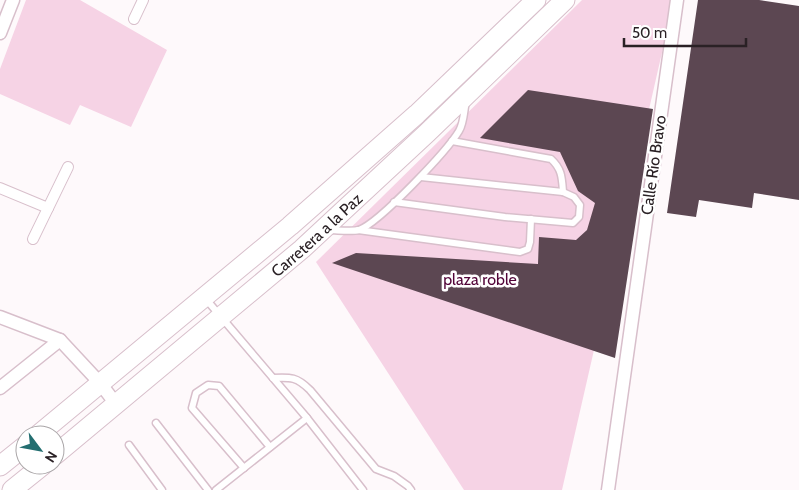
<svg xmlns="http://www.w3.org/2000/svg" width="799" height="490" viewBox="0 0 799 490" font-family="Cabin,sans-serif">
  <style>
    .green { fill: #f6d3e5 }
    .building { fill: #5c4752 }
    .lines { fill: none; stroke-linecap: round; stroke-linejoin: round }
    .service-casing { stroke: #d8bfcb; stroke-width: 9 }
    .pedestrian-casing { stroke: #d8bfcb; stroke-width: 12 }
    .minor-casing { stroke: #d8bfcb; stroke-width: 15 }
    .secondary-casing { stroke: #d8bfcb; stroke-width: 21 }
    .service { stroke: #fff; stroke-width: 6 }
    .pedestrian { stroke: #fff; stroke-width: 10 }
    .minor { stroke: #fff; stroke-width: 12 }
    .secondary { stroke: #fff; stroke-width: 19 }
    .labels { text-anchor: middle; stroke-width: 5; stroke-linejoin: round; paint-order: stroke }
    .street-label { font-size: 16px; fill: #2a2125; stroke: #fff }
    .park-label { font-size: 16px; fill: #520438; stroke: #fff }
  </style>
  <rect width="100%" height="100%" fill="#fef9fb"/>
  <!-- green -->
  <g class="green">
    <path d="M26,0h54l87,50 -36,77 -51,-22 -10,20 -70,-31v-25z"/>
    <path d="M582,0h92l-112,490h-98l-148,-228z"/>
  </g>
  <!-- building -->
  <g class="building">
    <path d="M698,0h61l40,6v194l-45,-7 -2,15 -53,-8 -3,17 -29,-4z"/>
    <path d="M528,90l125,19 -38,249 -283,-95 24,-10 182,11 1,-27 37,3 11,-10 8,-27 -17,-12 -18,-39 -80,-14z"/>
  </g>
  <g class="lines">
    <!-- service casing -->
    <g class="service-casing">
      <g id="service">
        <path d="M452,141l99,18c11,10 11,19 12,33"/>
        <path d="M394,202l111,15 68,6 6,-6 1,-12 -6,-8 -11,-5 -142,-15"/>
        <path d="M329,230c8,0 22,2 30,0 21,-8 88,-79 100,-99 5,-8 5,-21 7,-30"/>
        <path d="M358,230l162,22 8,-3 2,-7 1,-23"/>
        <path d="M205,298l102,120 56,72"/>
        <path d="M273,378c18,-1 24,-1 37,12l66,79 18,7 14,10 3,4"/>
        <path d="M156,423l52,67"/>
        <path d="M129,445l33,45"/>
        <path d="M244,468l-52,-60 4,-15 12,-8 11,1 51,61"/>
        <path d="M216,490l91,-72"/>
      </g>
    </g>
    <!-- pedestrian casing -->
    <g class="pedestrian-casing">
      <g id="pedestrian">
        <path d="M134,19l9,-19"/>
        <path d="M0,188l48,20"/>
        <path d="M33,239l35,-72"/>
      </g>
    </g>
    <!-- minor casing -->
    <g class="minor-casing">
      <g id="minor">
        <path d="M0,33l13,-33"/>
        <path d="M0,317l60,23 40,43 16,21"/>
        <path d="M0,388l60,-48"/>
        <path d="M608,490l69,-490"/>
      </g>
    </g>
    <!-- secondary casing -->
    <g class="secondary-casing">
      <g id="secondary">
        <path d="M38,435l252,-209 127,-112 119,-114"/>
        <path id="s1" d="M55,455l247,-206 125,-116 138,-133"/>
        <path d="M0,466l25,-20"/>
        <path d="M12,490l31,-25"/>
      </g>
    </g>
    <!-- service -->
    <use href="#service" class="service"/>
    <!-- pedestrian -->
    <use href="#pedestrian" class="pedestrian"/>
    <!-- minor -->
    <use href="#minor" class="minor"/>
    <!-- secondary -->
    <use href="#secondary" class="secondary"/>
  </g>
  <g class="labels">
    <!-- street labels -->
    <g class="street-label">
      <text transform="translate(653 165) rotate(-82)" y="6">Calle Río Bravo</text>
      <text dy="6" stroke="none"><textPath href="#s1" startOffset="342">Carretera a la Paz</textPath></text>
    </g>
    <!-- park labels -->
    <g class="park-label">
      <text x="480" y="285">plaza roble</text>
    </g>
  </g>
  <!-- north arrow -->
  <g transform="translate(40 450) rotate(122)"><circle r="24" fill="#ffffff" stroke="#aaa6a8"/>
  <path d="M0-4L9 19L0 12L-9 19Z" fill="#236e70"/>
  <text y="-8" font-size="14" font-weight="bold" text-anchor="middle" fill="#2a2125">N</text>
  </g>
  <!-- scale -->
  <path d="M624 38v8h122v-8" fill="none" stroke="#2a2125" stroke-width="2.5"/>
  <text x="632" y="38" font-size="15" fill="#2a2125" stroke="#ffffff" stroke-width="4" paint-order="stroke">50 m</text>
</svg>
